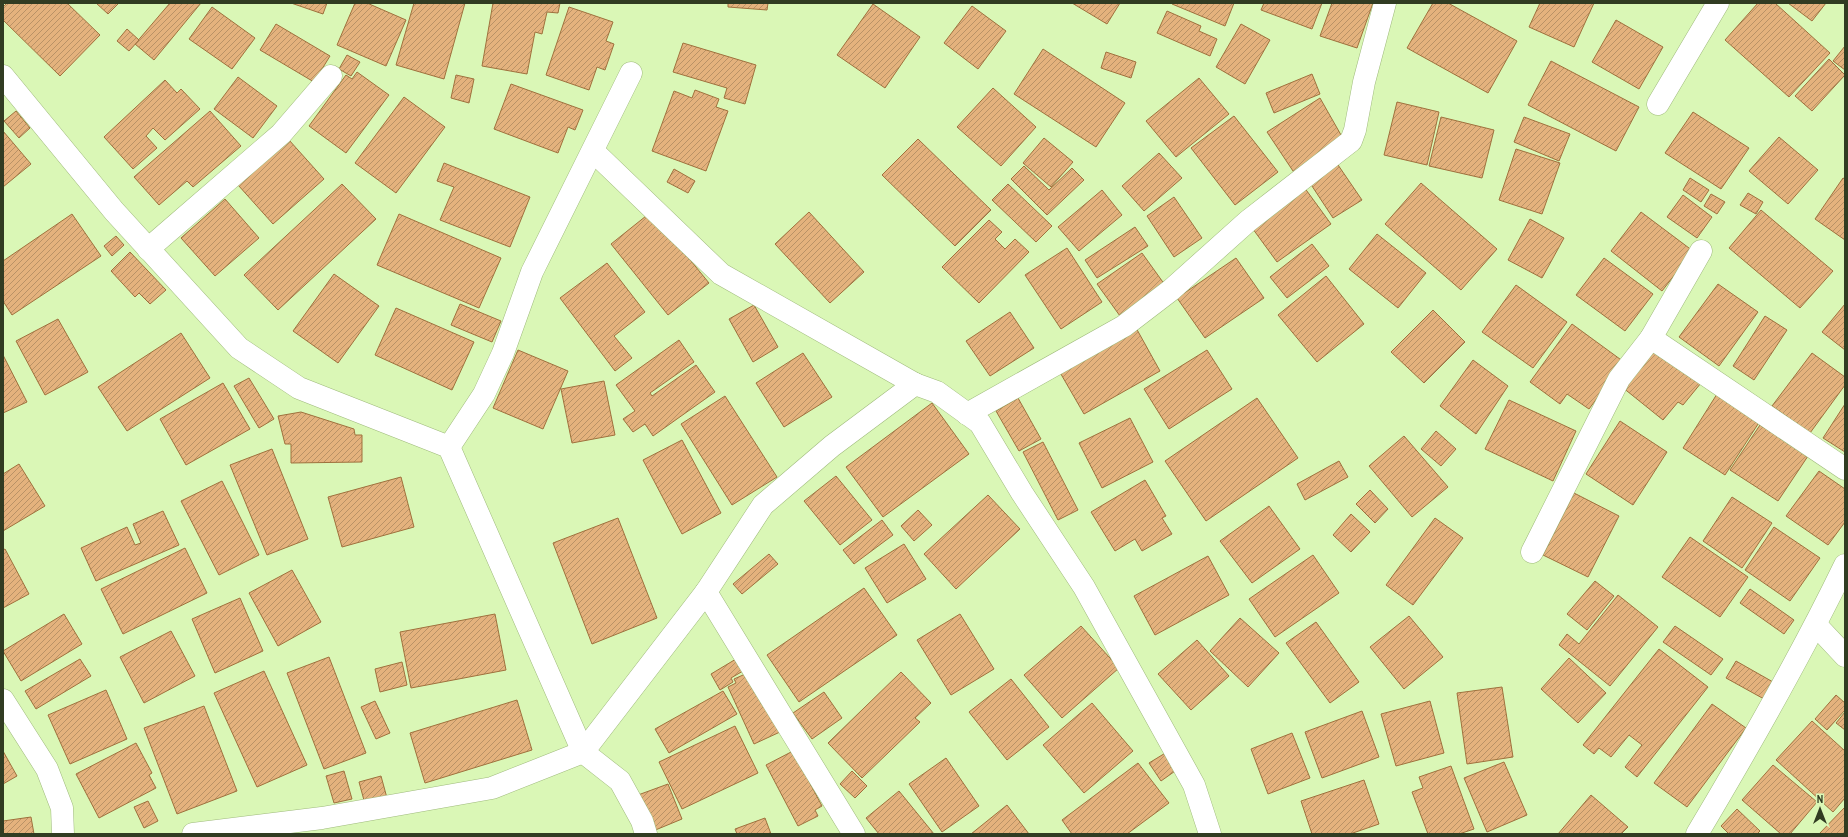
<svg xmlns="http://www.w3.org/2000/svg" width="1848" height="837" viewBox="0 0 1848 837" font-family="'Archivo Narrow',sans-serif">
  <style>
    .building { fill: url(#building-hatch); stroke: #9f713d }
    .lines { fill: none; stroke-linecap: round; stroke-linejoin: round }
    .minor-casing { stroke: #9fba7c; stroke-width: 23 }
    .minor { stroke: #fff; stroke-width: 22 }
  </style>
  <defs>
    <pattern id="building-hatch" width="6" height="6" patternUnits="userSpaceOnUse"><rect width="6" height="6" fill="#e4b27d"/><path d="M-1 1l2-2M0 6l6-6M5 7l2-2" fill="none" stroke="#b99266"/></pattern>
  </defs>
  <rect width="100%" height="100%" fill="#daf7b6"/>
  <!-- building -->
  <g class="building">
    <path d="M7,3h60l33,32 -40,41 -57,-56v-13z"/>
    <path d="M96,3h23l-11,11z"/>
    <path d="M170,3h31l-47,57 -19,-16z"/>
    <path d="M291,3h36l-4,11z"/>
    <path d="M355,3h12l39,17 -20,46 -49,-21z"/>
    <path d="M414,3h51l-21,76 -48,-14z"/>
    <path d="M493,3h67l-2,10 -11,-1 -5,22 -7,-2 -8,42 -45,-8z"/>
    <path d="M728,3h40l-1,7 -39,-3z"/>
    <path d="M1072,3h48l-13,21z"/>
    <path d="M1172,3h62l-9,23 -53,-22z"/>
    <path d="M1264,3h58l-10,26 -51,-19z"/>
    <path d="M1332,3h41l-16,45 -37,-12z"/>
    <path d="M1433,3h15l69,38 -29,52 -81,-45z"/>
    <path d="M1540,3h54l-20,44 -45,-20z"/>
    <path d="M1758,3h17l55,50 -41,44 -64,-57z"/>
    <path d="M1788,3h38l-14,18z"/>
    <path d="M873,4l47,33 -35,51 -48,-33z"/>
    <path d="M972,6l34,25 -28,38 -34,-26z"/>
    <path d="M212,7l43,31 -23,31 -43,-30z"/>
    <path d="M569,7l44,15 -7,19 8,3 -9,26 -8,-3 -8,23 -43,-15z"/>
    <path d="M1167,11l34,15 -2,5 18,8 -7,17 -53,-23z"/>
    <path d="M1616,20l47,27 -24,42 -47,-27z"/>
    <path d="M276,24l54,32 -16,26 -54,-32z"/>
    <path d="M1241,24l29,16 -25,44 -29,-17z"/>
    <path d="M127,29l12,11 -10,11 -12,-10z"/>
    <path d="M683,43l73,22 -11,39 -21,-6 3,-10 -54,-16z"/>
    <path d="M1845,46v24l-12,-9z"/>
    <path d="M1043,49l82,54 -29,44 -82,-53z"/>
    <path d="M1106,52l30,10 -5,16 -30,-10z"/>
    <path d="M347,55l13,7 -9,14 -12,-7z"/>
    <path d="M1829,59l16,16 -33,36 -17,-15z"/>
    <path d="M1551,61l88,46 -23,44 -88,-46z"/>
    <path d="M357,72l32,23 -43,58 -37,-27 37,-51 6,4z"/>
    <path d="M1312,74l8,20 -46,19 -8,-20z"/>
    <path d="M456,75l18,4 -5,24 -18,-5z"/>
    <path d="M238,77l39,29 -24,32 -39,-29z"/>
    <path d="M1199,78l30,36 -53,43 -30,-36z"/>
    <path d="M165,80l12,13 4,-4 19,20 -35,31 -12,-12 -7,8 11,12 -24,21 -29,-32z"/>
    <path d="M511,84l72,26 -8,20 -7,-3 -10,26 -64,-24z"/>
    <path d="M993,88l43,39 -35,39 -44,-39z"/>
    <path d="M695,90l24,9 -3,8 12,4 -22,60 -54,-20 22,-60 18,7z"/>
    <path d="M404,97l41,30 -49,66 -41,-30z"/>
    <path d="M1320,98l25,44 -50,32 -28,-42z"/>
    <path d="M1397,102l42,10 -12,53 -43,-10z"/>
    <path d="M16,111l14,17 -11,10 -15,-17z"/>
    <path d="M210,111l31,35 -48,41 -6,-6 -28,24 -25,-28z"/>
    <path d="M1693,112l56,36 -28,41 -56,-36z"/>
    <path d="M1234,116l44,56 -43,33 -44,-57z"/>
    <path d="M1441,117l53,13 -12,48 -53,-12z"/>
    <path d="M1524,117l46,17 -11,27 -45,-19z"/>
    <path d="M3,131l28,33 -28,23z"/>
    <path d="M1779,137l39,33 -30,34 -39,-33z"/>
    <path d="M1044,138l29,24 -22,25 -28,-24z"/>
    <path d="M918,139l73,71 -36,36 -73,-71z"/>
    <path d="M289,140l35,39 -51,45 -35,-39z"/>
    <path d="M1516,149l44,14 -18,51 -43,-14z"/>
    <path d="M1159,153l23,25 -38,33 -22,-25z"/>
    <path d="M1336,162l26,38 -29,18 -25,-38z"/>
    <path d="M444,163l86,34 -20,50 -70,-27 14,-33 -17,-6z"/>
    <path d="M1024,166l25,24 23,-22 12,12 -37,35 -36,-36z"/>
    <path d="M674,169l21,12 -7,12 -21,-11z"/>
    <path d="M1690,178l19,12 -8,12 -18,-12z"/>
    <path d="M1843,178l2,1v61l-30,-21z"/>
    <path d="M1421,183l76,66 -36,41 -76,-66z"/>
    <path d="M342,184l34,35 -98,91 -34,-35z"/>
    <path d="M1008,184l44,42 -16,16 -44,-42z"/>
    <path d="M1304,187l27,37 -54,38 -27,-37z"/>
    <path d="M1102,190l20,25 -43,36 -21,-24z"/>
    <path d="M1748,193l15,9 -7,12 -16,-9z"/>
    <path d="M1711,194l14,8 -8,12 -13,-8z"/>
    <path d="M1683,195l29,22 -15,21 -30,-21z"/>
    <path d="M1174,197l28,41 -28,19 -27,-41z"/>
    <path d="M225,199l34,39 -44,38 -34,-38z"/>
    <path d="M1761,210l72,61 -33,37 -71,-60z"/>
    <path d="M651,212l58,71 -41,32 -57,-71z"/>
    <path d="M809,212l55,60 -34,31 -55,-59z"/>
    <path d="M1641,212l52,39 -31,40 -51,-40z"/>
    <path d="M72,214l29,42 -89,59 -9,-14v-40z"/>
    <path d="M399,214l102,44 -22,50 -102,-43z"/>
    <path d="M1530,219l34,19 -22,40 -34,-18z"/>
    <path d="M989,220l13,12 -7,7 10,10 10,-10 14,13 -50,51 -37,-36z"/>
    <path d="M1135,227l13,19 -51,32 -12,-18z"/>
    <path d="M1377,234l49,39 -28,35 -49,-39z"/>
    <path d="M116,236l8,9 -12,11 -8,-10z"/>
    <path d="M1312,244l17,22 -42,32 -17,-21z"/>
    <path d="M1067,248l35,54 -41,27 -36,-54z"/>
    <path d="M130,252l36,38 -16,14 -11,-11 -4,4 -24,-26z"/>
    <path d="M1142,253l23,32 -45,31 -23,-32z"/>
    <path d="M1236,258l28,40 -59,40 -28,-40z"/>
    <path d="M1604,258l49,36 -28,37 -49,-36z"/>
    <path d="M607,263l38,49 -31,24 18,22 -17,13 -55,-73z"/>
    <path d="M334,274l45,32 -41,57 -45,-32z"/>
    <path d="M1326,276l38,48 -47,38 -39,-47z"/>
    <path d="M1718,284l40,28 -39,54 -40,-29z"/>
    <path d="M1516,285l51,37 -34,46 -51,-36z"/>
    <path d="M460,304l41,17 -9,21 -41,-17z"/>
    <path d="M1845,304v46l-23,-18z"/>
    <path d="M754,305l24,42 -25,15 -24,-43z"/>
    <path d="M396,308l78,34 -22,48 -77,-35z"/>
    <path d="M1433,310l32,32 -41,41 -33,-31z"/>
    <path d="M1010,312l24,36 -44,28 -24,-35z"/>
    <path d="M1765,316l22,14 -33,50 -21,-14z"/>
    <path d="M58,319l30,53 -43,23 -29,-54z"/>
    <path d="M1572,324l52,38 -35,47 -22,-15 -7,10 -30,-22z"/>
    <path d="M1135,326l25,45 -76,43 -26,-45z"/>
    <path d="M181,333l29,45 -83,53 -29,-44z"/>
    <path d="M679,340l15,22 -44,31 2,3 44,-31 19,27 -62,44 -8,-12 -12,8 -10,-13 12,-8 -19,-26z"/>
    <path d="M1654,347l47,36 -18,22 -5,-3 -15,18 -41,-33z"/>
    <path d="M518,350l50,21 -25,58 -50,-21z"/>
    <path d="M1207,350l25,39 -63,40 -25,-40z"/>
    <path d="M803,353l29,44 -48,30 -28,-44z"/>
    <path d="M1812,353l33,24v8l-35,48 -38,-27z"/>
    <path d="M3,355l24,47 -24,11z"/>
    <path d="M1473,360l35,26 -32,48 -36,-28z"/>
    <path d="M249,378l25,41 -15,9 -25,-42z"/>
    <path d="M604,381l11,54 -43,8 -11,-54z"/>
    <path d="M223,383l27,46 -64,36 -26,-46z"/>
    <path d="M1717,394l43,27 -35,54 -42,-27z"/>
    <path d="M725,396l52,81 -45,28 -51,-81z"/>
    <path d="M1018,398l23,41 -22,12 -23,-40z"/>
    <path d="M1257,398l41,60 -92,63 -41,-60z"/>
    <path d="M1509,400l67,31 -23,50 -68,-32z"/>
    <path d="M932,403l37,51 -86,63 -37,-50z"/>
    <path d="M1845,404v48l-22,-14z"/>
    <path d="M301,412l53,17 1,6h7v27l-71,1v-19h-6l-7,-28z"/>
    <path d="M1130,418l23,44 -51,26 -23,-45z"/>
    <path d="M1620,421l47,31 -34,53 -47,-31z"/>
    <path d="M1760,425l48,31 -30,45 -48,-31z"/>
    <path d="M1436,431l20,18 -15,17 -20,-17z"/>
    <path d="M1404,436l44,51 -36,30 -43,-51z"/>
    <path d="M682,440l39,73 -39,21 -39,-74z"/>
    <path d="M1043,442l35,68 -20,10 -35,-68z"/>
    <path d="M272,449l36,90 -41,16 -37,-90z"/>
    <path d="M1339,461l9,16 -43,23 -8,-16z"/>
    <path d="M19,464l26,42 -42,25v-57z"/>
    <path d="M1819,471l26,18v33l-17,23 -42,-29z"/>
    <path d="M836,476l36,44 -32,25 -36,-44z"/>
    <path d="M401,477l13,50 -72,20 -14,-50z"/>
    <path d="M1145,480l21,36 -4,2 10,16 -30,17 -7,-12 -20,12 -24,-39z"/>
    <path d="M222,481l37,74 -40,20 -38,-74z"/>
    <path d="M1370,490l18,19 -13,14 -19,-19z"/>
    <path d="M1574,493l45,23 -31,61 -45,-22z"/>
    <path d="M988,495l32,34 -64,60 -32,-35z"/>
    <path d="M1732,497l40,26 -30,45 -39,-27z"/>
    <path d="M1269,506l31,43 -48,34 -32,-42z"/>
    <path d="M918,510l14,15 -18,16 -13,-15z"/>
    <path d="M163,511l16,34 -83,36 -15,-33 46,-21 8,18 6,-2 -8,-19z"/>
    <path d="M1351,514l19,18 -19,20 -18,-17z"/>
    <path d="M618,518l39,100 -65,26 -39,-101z"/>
    <path d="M1435,518l28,20 -50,67 -27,-20z"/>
    <path d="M882,520l11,15 -39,29 -11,-14z"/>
    <path d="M1774,527l46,31 -30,43 -45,-31z"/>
    <path d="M1690,537l58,40 -28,40 -58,-40z"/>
    <path d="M904,544l22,35 -39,24 -22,-35z"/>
    <path d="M185,548l22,45 -84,41 -22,-45z"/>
    <path d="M5,549l24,45 -26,14v-58z"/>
    <path d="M769,554l9,10 -36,30 -9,-10z"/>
    <path d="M1313,555l26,38 -64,44 -26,-38z"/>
    <path d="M1208,556l21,39 -74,40 -21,-39z"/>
    <path d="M292,570l29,52 -43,24 -29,-53z"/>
    <path d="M1595,581l19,15 -27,34 -20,-16z"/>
    <path d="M864,588l33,47 -98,67 -32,-47z"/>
    <path d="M1750,589l44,31 -10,14 -44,-31z"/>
    <path d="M1618,595l40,32 -48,59 -51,-41 8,-11 12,10z"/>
    <path d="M240,598l23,53 -48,22 -23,-54z"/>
    <path d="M64,614l18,30 -61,37 -18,-30z"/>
    <path d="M495,614l11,56 -95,18 -11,-56z"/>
    <path d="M960,614l34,55 -43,26 -34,-55z"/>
    <path d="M1409,616l34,41 -39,32 -34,-42z"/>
    <path d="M1240,618l39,35 -31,34 -38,-36z"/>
    <path d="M1316,622l43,60 -29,21 -44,-60z"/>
    <path d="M1081,626l38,42 -57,50 -38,-43z"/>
    <path d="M1675,626l48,33 -12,16 -48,-33z"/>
    <path d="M171,631l24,45 -51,27 -24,-46z"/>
    <path d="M1197,640l32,36 -38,34 -33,-36z"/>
    <path d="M1659,649l49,38 -71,90 -12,-10 17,-22 -13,-10 -18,22 -12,-9 -5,6 -11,-9z"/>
    <path d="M329,657l37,96 -42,16 -37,-96z"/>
    <path d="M1569,658l37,35 -28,30 -37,-34z"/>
    <path d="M80,659l11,17 -55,33 -11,-18z"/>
    <path d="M736,659l7,12 -12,7 2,4 -13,8 -9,-16z"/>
    <path d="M1736,661l37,21 -9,17 -38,-21z"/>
    <path d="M402,662l5,23 -27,7 -5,-23z"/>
    <path d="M264,671l43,94 -50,22 -43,-94z"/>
    <path d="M752,671l28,61 -26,12 -26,-57 8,-4 -2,-4z"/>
    <path d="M901,672l30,31 -16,15 5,4 -58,56 -34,-35z"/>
    <path d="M1011,679l38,48 -42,33 -38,-48z"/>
    <path d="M1502,687l11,70 -46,7 -10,-71z"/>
    <path d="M106,690l21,49 -57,25 -22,-49z"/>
    <path d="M723,691l14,23 -68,39 -14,-24z"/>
    <path d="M824,692l18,26 -30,21 -19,-26z"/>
    <path d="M1836,695l9,8v7l-18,20 -12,-11z"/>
    <path d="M517,700l15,50 -107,33 -15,-50z"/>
    <path d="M375,701l15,32 -14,6 -15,-32z"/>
    <path d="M1430,701l14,52 -48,13 -15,-52z"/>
    <path d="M1092,703l41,48 -49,42 -41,-48z"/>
    <path d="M1712,704l34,24 -59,79 -33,-24z"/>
    <path d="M204,706l33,85 -60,23 -33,-86z"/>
    <path d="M1362,711l17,46 -57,21 -17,-46z"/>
    <path d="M1845,712v18l-9,-7z"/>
    <path d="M1812,721l33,30v47l-12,14 -57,-52z"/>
    <path d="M735,726l23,47 -76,36 -23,-47z"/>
    <path d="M1292,733l18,45 -42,16 -17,-45z"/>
    <path d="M136,743l16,30 -3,2 7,13 -57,30 -23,-44z"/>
    <path d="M3,751l14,25 -14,8z"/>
    <path d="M793,751l29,55 -7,4 3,6 -20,10 -32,-61z"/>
    <path d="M1167,752l11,17 -17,12 -12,-18z"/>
    <path d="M946,758l33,48 -37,26 -33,-48z"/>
    <path d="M1504,762l23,53 -40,17 -23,-54z"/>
    <path d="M1138,763l31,40 -42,31h-55l-10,-14z"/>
    <path d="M1773,765l44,37 -27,32h-9l-39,-34z"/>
    <path d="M1451,766l23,63 -15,5h-31l-16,-42 11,-4 -4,-11z"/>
    <path d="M344,771l8,28 -18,4 -8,-27z"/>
    <path d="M852,771l15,15 -12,12 -15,-14z"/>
    <path d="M381,776l6,22 -22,6 -6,-22z"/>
    <path d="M1364,780l15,44 -29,10h-38l-11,-33z"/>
    <path d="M668,784l14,35 -29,12 -15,-36z"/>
    <path d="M899,791l35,43h-55l-13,-16z"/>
    <path d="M1591,795l37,32 -7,7h-63z"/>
    <path d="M148,801l10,20 -14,7 -10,-21z"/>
    <path d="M1007,805l22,29h-58z"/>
    <path d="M1845,807v27h-26z"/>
    <path d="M1737,809l23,22 -3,3h-28l-8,-8z"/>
    <path d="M31,817l3,17h-31v-13z"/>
    <path d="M765,818l6,16h-34l-2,-5z"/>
  </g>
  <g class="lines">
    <!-- minor casing -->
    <g class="minor-casing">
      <g id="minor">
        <path d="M3,76l111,135 125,137 60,40 150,59 134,305 37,29 22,40 4,13"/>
        <path d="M1658,104l60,-101"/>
        <path d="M593,151l128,123 194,110 22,8 43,31 42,70 62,94 110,198 16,49"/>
        <path d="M148,249l133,-115 50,-58"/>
        <path d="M1651,338l194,131"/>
        <path d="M967,414l157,-88 47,-36 77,-69 103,-80 4,-11 9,-48 21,-79"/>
        <path d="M449,447l35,-53 19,-41 29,-81 99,-199"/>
        <path d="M1532,552l87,-173 32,-41 50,-87"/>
        <path d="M706,592l148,242"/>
        <path d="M1816,625l29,31"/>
        <path d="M3,700l44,69 15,39 1,26"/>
        <path d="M193,834l129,-16 170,-30 91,-36 123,-160 57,-87 69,-59 83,-62"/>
        <path d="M1697,834c53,-89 103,-176 148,-269"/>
      </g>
    </g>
    <!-- minor -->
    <use href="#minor" class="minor"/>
  </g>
  <!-- border -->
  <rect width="1848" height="837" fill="none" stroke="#313c22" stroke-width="8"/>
  <!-- north arrow -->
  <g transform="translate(1820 809)" stroke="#daf7b6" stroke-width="3" paint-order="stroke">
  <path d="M0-3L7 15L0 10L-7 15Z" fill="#313c22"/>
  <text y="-6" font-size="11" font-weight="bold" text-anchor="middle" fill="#313c22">N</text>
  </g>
</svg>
